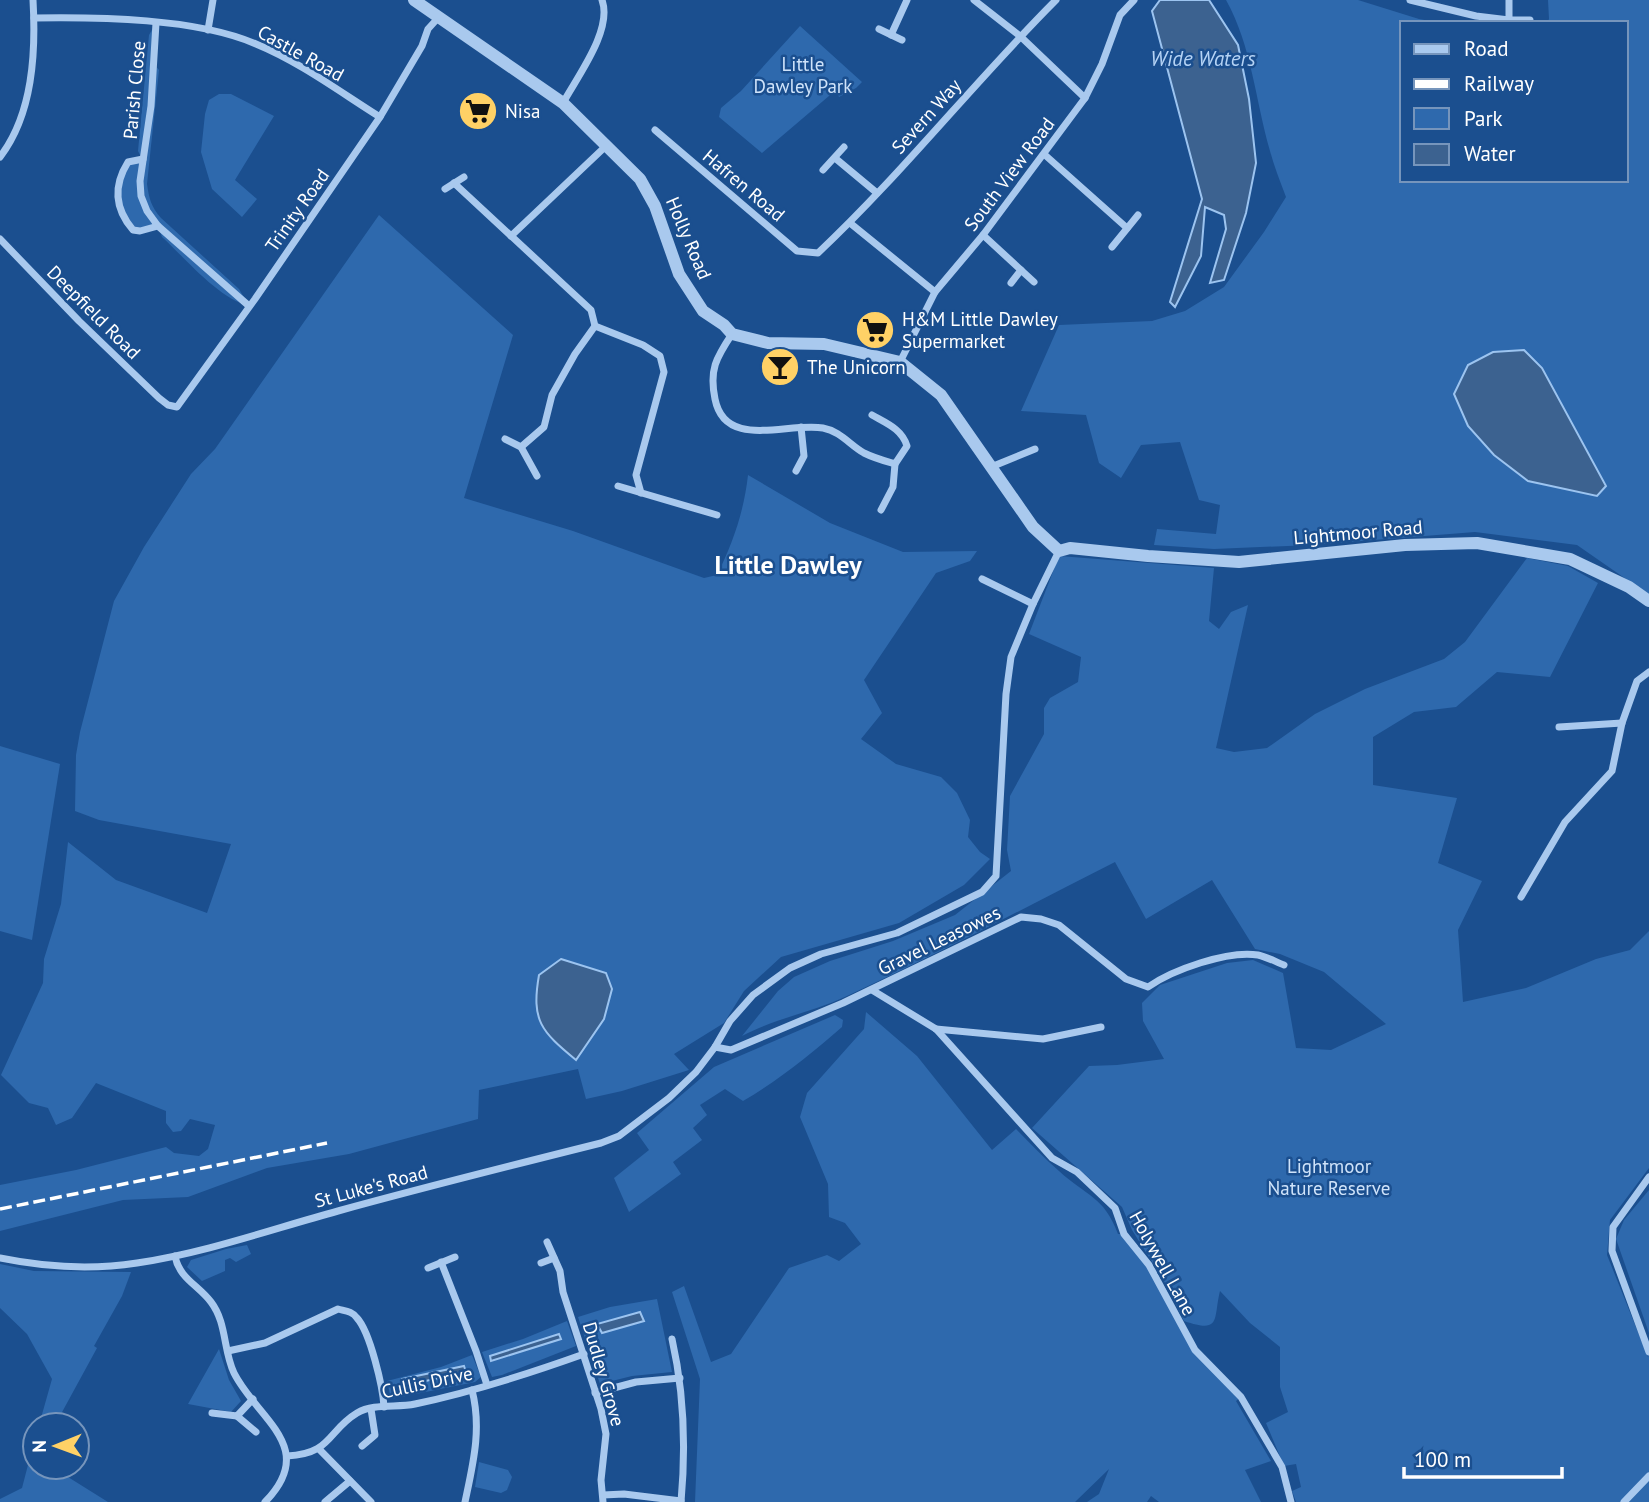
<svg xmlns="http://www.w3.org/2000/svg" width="1649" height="1502" viewBox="0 0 1649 1502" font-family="'PT Sans',sans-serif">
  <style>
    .green { fill: #2e69ad }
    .water { fill: #3c6290; stroke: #9cc4f0; stroke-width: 2 }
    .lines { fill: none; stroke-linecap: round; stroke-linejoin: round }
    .minor { stroke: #a9c9ee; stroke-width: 7 }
    .tertiary { stroke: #a9c9ee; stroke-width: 12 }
    .rail { stroke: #fff; stroke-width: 3.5; stroke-dasharray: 12 5; stroke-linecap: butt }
    .labels { text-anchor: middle; stroke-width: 5; stroke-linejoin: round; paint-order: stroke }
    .street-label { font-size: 19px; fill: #fff; stroke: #1b4f8f }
    .park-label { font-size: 19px; fill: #cfe3fa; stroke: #1b4f8f }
    .poi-label { font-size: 19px; fill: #fff; stroke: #1b4f8f; text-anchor: start }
    .water-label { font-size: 21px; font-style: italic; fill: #b5d3f5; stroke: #1b4f8f }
    .district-label { font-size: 26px; font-weight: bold; fill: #fff; stroke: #1b4f8f }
  </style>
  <rect width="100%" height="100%" fill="#1b4f8f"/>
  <!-- green -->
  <g class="green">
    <path d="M1226,0h132l61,19 22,4h-39v157h224v-157h-79l2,-4 -1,-19h101v595l-72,-50 -102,-13 -164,13 -97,4 -60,-4 3,-16 59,5 4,-29 -21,-5 -19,-58 -39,3 -20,33 -22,-15 -13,-48 -65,-4 38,-86 93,-4 33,-10 39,-24 40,-55 22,-35c-6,-16 -12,-31 -16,-46 -15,-52 -18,-104 -44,-151z"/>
    <path d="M156,23l-2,41 5,6 -12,114c2,14 4,23 14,34l78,71 10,17c-31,-8 -63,-47 -87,-69l-4,-11 -18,5 -15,-10 -7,-36 10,-23 14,-3 -4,-8 11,-116z"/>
    <path d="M800,26l62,56 -6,6 -17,9 -3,-7 -74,63 -43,-36 2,-9 20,-17z"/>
    <path d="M219,94h12l43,22 -39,64 22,19 -15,18 -30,-28 -11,-37 4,-38 4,-14z"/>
    <path d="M379,215l134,120 -49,163 109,33 131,47 13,-3c16,-32 27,-64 31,-100l82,48 73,29 74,-1 -7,10 -34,12 -72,107 18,33 -21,26 35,25 45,13 16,16 13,27 -2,17 12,15 10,7 -26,26 -65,38 -118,34 -37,34 -20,32 -50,31 15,16 -67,21 -36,8 -8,-30 -99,21 -1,29 -129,35 -82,14 -79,29 -65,3 -123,31v-46l76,-15 90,-23 8,6 25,3 9,-7 7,-24 -25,-6 -9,12 -8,1 -7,-9v-12l-70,-28 -24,35 -16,7 -8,-17 -19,-5 -28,-28 42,-92 1,-24 17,-55 7,-62 48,38 91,33 24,-69 -132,-24 -24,-9 1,-56 4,-23 34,-131 30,-54 47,-73 24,-25z"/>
    <path d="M1059,556l155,12 -5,53 10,8 12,-17 17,-7 -32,143 18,4 33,-4 48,-34 50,-25 79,-30 21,-17 62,-84 41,8 30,17 -48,94 -53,-5 -41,35 -42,5 -41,25v48l84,13 -19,65 44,18 -24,49 5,72 63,-14 70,-29 34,-9 19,-19v237l-39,52 -3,35 41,102 1,-4v149h-353l-4,-11 9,-4 -5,-23 -12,2 -18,-43 22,-11 -8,-25v-40l-30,-24 -30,-32c-7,28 2,43 -36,30l-20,-40 -32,-51 -10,-23 -90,-79 57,-62 28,-1 47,-6 -21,-38 -1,-18 18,-18 67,-22 26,-3 30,13 13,75 35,2 55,-26 -62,-52 -44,-18 -25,-5 -43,-69 -66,39 -31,-57c-89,45 -177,92 -268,134 -34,16 -71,22 -105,40l36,-45 16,-14 36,-16 63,-20 62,-26 56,-44 -4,-21 3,-54 34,-62v-26l6,-10 28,-16 3,-25 -52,-23z"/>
    <path d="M0,746l60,18 -28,176 -32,-9z"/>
    <path d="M866,1012l51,44 75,94 24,-21c14,14 28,29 43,42 27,25 45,25 59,63h6l25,31 46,85 46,47 -5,4 35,60 -26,9 16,32h-102l-8,-6 -4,6h-60l12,-8 10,-25 -34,33h-380l5,-123 -28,-87 12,-6 27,76 20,-8 58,-86 38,-13 12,6 22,-17 -16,-21 -16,-6 -1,-33 -28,-67 7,-24 57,-64z"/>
    <path d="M835,1015l8,5 -1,7c-31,27 -63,53 -99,74l-18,-12 -25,16 7,10 -14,13 9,12 -29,22 8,12 -52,38 -15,-34 35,-28 -12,-17 77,-66z"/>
    <path d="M1649,1190v143l-33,-94 8,-19z"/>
    <path d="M247,1245l4,9 -15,8 -6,-4 -5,2v11l-23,10 -15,-14 4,-7 35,-11z"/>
    <path d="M0,1264l34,7 97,1 -9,24 -28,50 3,2 -42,77h-16l13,-46 -25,-45 -27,-26z"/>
    <path d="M657,1299l15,73 -40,4 -32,8 -22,-67 32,-10z"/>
    <path d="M567,1321l9,25 -74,29 -10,2 -10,-25 41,-13z"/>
    <path d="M219,1349l10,31 12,21 -10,11 -43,-8z"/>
    <path d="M472,1355l9,22 -6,5 -84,17 -4,-18 54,-14z"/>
    <path d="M35,1438v29h17l56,35h-108v-3l22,-11z"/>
    <path d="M479,1462l29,8 4,7 -5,13 -6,3 -26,-6z"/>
  </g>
  <!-- water -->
  <g class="water">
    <path d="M1160,0h49l29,45 11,54 7,64 -10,50 -22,67 -14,3 16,-54 -2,-14 -19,-8 -4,49 -26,51 -5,-5 32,-103 -50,-188z"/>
    <path d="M1524,350l18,18 64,118 -9,10 -69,-15 -34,-26 -26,-29 -14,-32 14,-29 25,-13z"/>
    <path d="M561,959l45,14 6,16 -8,30 -28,41c-35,-29 -45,-39 -37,-85z"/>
    <path d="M640,1312l4,9 -42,12 -5,-9z"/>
    <path d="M559,1334l2,5 -70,22 -1,-5z"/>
    <path d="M464,1366l2,6 -63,14 -1,-7z"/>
  </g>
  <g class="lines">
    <!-- minor -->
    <g class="minor">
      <path d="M974,0l46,36 65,62"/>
      <path d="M1410,0l66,16 33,4h21"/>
      <path d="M34,18c65,-1 162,0 222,26 44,18 84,48 124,73"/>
      <path d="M1509,20v-20"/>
      <path d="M156,23l-5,83 -11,75 1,15 6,15 11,15 91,80"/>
      <path d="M879,29l23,11"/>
      <path d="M208,30l5,-30"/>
      <path d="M891,35l16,-35"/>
      <path d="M563,103c14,-26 50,-73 39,-103"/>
      <path d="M655,130l142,121 21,2c84,-79 156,-171 238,-253"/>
      <path d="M1045,155l82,73"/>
      <path d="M0,157c33,-43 36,-105 33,-157"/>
      <path d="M835,158l42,35"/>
      <path d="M143,159l-15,3c-15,24 -13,47 5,68l7,1 18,-5"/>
      <path d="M823,170l21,-23"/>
      <path d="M454,183l137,127 4,16 48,19 17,11 4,16 -28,103 5,18"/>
      <path d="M445,189l19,-12"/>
      <path d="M850,223l85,69"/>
      <path d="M983,235l51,47"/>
      <path d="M511,236l96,-91"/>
      <path d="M0,239l79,82 80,77 9,7 9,2 78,-108 125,-182 42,-71 6,-17 10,-11"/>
      <path d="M1112,247l26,-32"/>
      <path d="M1011,283l10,-13"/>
      <path d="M732,334c-16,24 -23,36 -17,65 10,51 72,23 108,29 17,3 27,17 41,25 10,5 21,8 31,11l12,-18c-5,-17 -21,-23 -35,-31"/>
      <path d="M900,362l35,-70 48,-57 102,-137 17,-34 18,-49 14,-15"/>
      <path d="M505,439l16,8 16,29"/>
      <path d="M521,447l23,-20 8,-32 23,-41 20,-28"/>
      <path d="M991,467l44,-18"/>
      <path d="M796,471l8,-15 -3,-29"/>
      <path d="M618,486l99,29"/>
      <path d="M881,510l12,-23 2,-23"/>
      <path d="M982,579l51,25"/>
      <path d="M1559,727l63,-4"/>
      <path d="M1521,897l44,-75 47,-51 10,-48 15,-42 12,-9"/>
      <path d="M872,990l64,39 116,129 25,14 38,36 9,26 25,31 46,85 46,47 41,70 9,35"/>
      <path d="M936,1029l107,10 58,-12"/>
      <path d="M715,1047l16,3 112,-47 178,-86 20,2 18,6 67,54 22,8c24,-17 80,-37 110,-32 9,2 18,7 26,10"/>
      <path d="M1649,1177l-36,50 -1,24 37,101"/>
      <path d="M547,1242l13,29 3,21 38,117 5,25 -5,46 2,22"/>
      <path d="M175,1256c4,22 23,29 36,46 16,21 12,48 23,71 23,46 85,74 31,129"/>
      <path d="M0,1258c44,9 92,12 137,5 68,-10 135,-34 201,-52 87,-24 175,-46 263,-68l18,-7 50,-38 27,-26 19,-25 15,-26 23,-26 37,-27 31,-14 76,-21 85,-41 14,-16 10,-182 5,-37 22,-53 26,-53"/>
      <path d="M441,1262l35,89 11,34"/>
      <path d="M541,1263l13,-5"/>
      <path d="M428,1268l27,-11"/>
      <path d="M672,1339c12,53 14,108 9,163"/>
      <path d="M228,1351l37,-8 73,-34c7,2 14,2 19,9 13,14 26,69 27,89"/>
      <path d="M595,1393l41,-11 44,-4"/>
      <path d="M212,1413l25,3 16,-17"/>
      <path d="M237,1416l19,16"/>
      <path d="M362,1446l13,-11 -4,-26"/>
      <path d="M319,1449l52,53"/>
      <path d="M287,1456c45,-2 40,-25 70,-43 17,-10 40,-5 58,-9 58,-12 113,-30 169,-50"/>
      <path d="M603,1495l21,-1 57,7"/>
      <path d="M325,1502l25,-21"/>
      <path d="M465,1502c8,-38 17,-73 7,-112"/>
      <path d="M1624,1502l25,-26"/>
    </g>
    <!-- tertiary -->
    <path class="tertiary" d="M414,0l149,103 77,76 15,27 24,68 24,37 21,14 8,9 36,9 56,1 76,18 41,33 92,132 26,24 11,-3 78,8 91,6 166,-17 72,-2 93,16 59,28 20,14"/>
    <!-- rail -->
    <path class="rail" d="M0,1209l327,-66"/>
  </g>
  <!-- icons -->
  <defs>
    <g id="supermarket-disc" transform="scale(2.0125)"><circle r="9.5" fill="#ffd166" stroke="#1b4f8f"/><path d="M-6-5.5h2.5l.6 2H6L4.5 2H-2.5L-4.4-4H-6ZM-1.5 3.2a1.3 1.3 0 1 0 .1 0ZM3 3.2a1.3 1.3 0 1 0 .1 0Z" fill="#111"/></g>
    <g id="bar-disc" transform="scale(2.0125)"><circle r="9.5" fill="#ffd166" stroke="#1b4f8f"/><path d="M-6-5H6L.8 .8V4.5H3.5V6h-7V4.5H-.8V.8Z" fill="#111"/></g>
  </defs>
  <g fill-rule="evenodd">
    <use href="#supermarket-disc" x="478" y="111"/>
    <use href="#supermarket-disc" x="875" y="330"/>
    <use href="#bar-disc" x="780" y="367"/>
  </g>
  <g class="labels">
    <!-- street labels -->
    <g class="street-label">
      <text transform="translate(301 53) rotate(29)" y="7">Castle Road</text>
      <text transform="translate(134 90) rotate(-85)" y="7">Parish Close</text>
      <text transform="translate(926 116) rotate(-48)" y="7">Severn Way</text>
      <text transform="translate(1009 174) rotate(-53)" y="7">South View Road</text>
      <text transform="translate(744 185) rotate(40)" y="7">Hafren Road</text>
      <text transform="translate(297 210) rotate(-55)" y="7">Trinity Road</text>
      <text transform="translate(689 238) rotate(67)" y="7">Holly Road</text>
      <text transform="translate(94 312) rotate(45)" y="7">Deepfield Road</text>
      <text transform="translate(1358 532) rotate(-5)" y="7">Lightmoor Road</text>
      <text transform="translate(939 940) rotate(-26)" y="7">Gravel Leasowes</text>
      <text transform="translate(371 1186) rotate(-15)" y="7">St Luke's Road</text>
      <text transform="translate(1163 1263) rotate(61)" y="7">Holywell Lane</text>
      <text transform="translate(604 1374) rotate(74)" y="7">Dudley Grove</text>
      <text transform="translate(427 1382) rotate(-12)" y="7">Cullis Drive</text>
    </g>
    <!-- park labels -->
    <g class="park-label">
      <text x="803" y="71">Little<tspan x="803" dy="22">Dawley Park</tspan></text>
      <text x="1329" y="1173">Lightmoor<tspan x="1329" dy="22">Nature Reserve</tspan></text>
    </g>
    <!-- poi labels -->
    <g class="poi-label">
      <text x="505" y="118">Nisa</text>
      <text x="902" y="326">H&amp;M Little Dawley<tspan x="902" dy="22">Supermarket</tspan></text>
      <text x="807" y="374">The Unicorn</text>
    </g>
    <!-- water labels -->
    <g class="water-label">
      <text x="1203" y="66">Wide Waters</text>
    </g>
    <!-- district labels -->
    <g class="district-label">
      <text x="788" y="574">Little Dawley</text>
    </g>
  </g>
  <!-- legend -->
  <rect x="1400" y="21" width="228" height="161" fill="#1b4f8f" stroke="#7695bc" stroke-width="2"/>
  <rect x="1414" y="44" width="35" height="10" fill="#a9c9ee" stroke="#7695bc" stroke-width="2"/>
  <text x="1464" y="56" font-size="21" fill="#ffffff">Road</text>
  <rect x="1414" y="79" width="35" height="10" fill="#ffffff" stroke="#7695bc" stroke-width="2"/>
  <text x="1464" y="91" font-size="21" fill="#ffffff">Railway</text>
  <rect x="1414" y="108" width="35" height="21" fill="#2e69ad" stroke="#7695bc" stroke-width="2"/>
  <text x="1464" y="126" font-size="21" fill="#ffffff">Park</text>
  <rect x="1414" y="144" width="35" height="21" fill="#3c6290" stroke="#7695bc" stroke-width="2"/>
  <text x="1464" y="161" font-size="21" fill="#ffffff">Water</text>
  <!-- north arrow -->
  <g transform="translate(56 1446) rotate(269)"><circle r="33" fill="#1b4f8f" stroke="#7695bc" stroke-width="2"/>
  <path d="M0-5L12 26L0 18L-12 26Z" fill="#ffd166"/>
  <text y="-10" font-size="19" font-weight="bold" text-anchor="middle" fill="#ffffff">N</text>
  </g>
  <!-- scale -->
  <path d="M1404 1467v10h158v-10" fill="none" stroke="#ffffff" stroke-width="3.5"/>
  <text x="1414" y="1467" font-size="21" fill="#ffffff" stroke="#1b4f8f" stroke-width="5" paint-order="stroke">100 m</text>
</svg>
